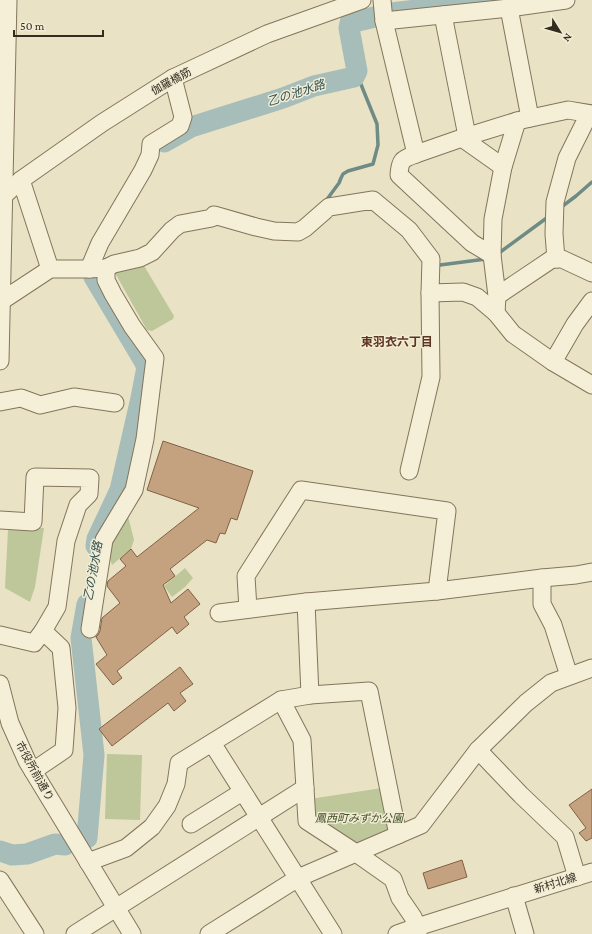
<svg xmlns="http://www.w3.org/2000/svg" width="592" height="934" viewBox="0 0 592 934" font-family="'Crimson Pro','Noto Sans JP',serif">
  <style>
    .green { fill: #bdc79a }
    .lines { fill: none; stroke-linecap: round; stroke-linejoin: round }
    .stream { stroke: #6e8b86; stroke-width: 3.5 }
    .river { stroke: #a6bdb9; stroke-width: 21 }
    .building { fill: #c4a27f; stroke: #806245 }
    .minor-casing { stroke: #83755d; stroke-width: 19 }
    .minor { stroke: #f5efd8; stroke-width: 17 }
    .labels { text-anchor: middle; stroke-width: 3; stroke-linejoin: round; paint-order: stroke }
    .street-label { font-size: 11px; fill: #342c1f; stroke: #f2ecd4 }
    .park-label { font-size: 11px; font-style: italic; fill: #414f28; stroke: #f2ecd4 }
    .water-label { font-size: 12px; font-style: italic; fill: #305253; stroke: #f2ecd4 }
    .neighbourhood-label { font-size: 12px; font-weight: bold; fill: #5d3523; stroke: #f2ecd4 }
  </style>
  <rect width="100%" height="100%" fill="#eae2c5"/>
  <!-- green -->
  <g class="green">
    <path d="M143,264l31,52 -1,3 -21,12 -5,-1 -33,-59z"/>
    <path d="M127,512l7,28 -3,9 -19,16 -4,-12v-10z"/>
    <path d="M13,525l31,3 -9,59 -5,15 -25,-14 3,-58z"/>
    <path d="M185,568l8,10 -8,9 -13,10 -8,-11z"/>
    <path d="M107,754l35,1 -2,65 -35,-1z"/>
    <path d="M382,788l7,39 -3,7 -25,12 -44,-25 -5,-9 -2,-13z"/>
  </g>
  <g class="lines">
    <!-- stream -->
    <g class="stream">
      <path d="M325,202l14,-19 2,-5 2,-4 5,-3 25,-7 5,-19 -1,-21 -17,-42 -6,-5"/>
      <path d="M560,208l16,-12 16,-14"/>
      <path d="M499,253l49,-36"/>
      <path d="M440,265l46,-6"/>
    </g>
    <!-- river -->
    <g class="river">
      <path d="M164,142l27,-15 92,-29 31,-12 40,-9 3,-6 -8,-43 1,-5 41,-10 84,-10 36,-3"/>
      <path d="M94,277l50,84 3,6 -6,31 -21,92 -23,49 -1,7"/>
      <path d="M87,604l-6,34 13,117 -7,83"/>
      <path d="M0,851l12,4 15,-1 28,-10 10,1"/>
    </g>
  </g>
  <!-- building -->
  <g class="building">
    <path d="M163,441l90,30 -16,49 -6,-2 -6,16 -5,-1 -4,10 -9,-3 -37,29 5,7 -12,9 8,18 17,-14 12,15 -16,13 5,7 -12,10 -5,-7 -55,44 5,7 -9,7 -17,-21 11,-9 -11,-18 2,-2 2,-4 2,-13 18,-15 -13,-17 1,-5 18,-15 -6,-7 11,-10 6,8 62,-49 -52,-18z"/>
    <path d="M180,667l13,17 -13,9 6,8 -12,10 -6,-8 -56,43 -13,-17z"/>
    <path d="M592,789v49l-6,3 -7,-8 7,-5 -17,-23z"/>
    <path d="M462,860l5,17 -39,12 -5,-16z"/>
  </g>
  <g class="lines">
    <!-- minor casing -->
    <g class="minor-casing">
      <g id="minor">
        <path d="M382,0l2,21 32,133 46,-16 55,-17 51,-11 24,4"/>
        <path d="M509,8l21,110"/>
        <path d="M443,15l24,121"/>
        <path d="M384,21l125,-13 57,-8"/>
        <path d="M462,138l41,29"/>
        <path d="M416,154c-13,5 -16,5 -17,21l73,68 20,12"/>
        <path d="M21,180l29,89"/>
        <path d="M0,199l21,-19 81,-57 71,-45 94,-44 95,-34"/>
        <path d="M556,259l-2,-25 1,-32 12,-44 22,-44"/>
        <path d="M89,269l11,-26 43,-73 7,-15 1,-11 29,-18 3,-9 -10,-39"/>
        <path d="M497,296l55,-37h10l30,14"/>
        <path d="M0,302l50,-33h39l17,-1 8,-4 26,-6 12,-6 20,-22 8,-6 32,-6 2,-3 42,12 18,4 24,1 7,-4 24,-21 44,-7 36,30 22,29 -1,34 33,-1 14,5 19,16 17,21 40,28 39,23"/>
        <path d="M496,313l1,-17 -5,-41 1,-36 10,-52 14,-46"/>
        <path d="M0,361l8,-361"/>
        <path d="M553,362l22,-38 17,-23"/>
        <path d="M0,402l21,-4 19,7 34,-8 41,6"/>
        <path d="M409,471l22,-94 -1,-84"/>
        <path d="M0,520l33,2 2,-45 55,1 -1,16 -11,11 -12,36 -9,66 -14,24 18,17 6,60 -3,42 -31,21"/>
        <path d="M542,578v26l11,21 16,51"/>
        <path d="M306,602l4,93"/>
        <path d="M248,609l-2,-33 55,-86 146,21 -10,80"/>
        <path d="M219,613l87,-11 131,-11 105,-13 34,-3 16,-3"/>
        <path d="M90,629l14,-89 30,-50 11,-51 10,-81 -23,-32 -19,-32 -7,-14v-12"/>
        <path d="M0,635l34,8 9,-12"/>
        <path d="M0,684l10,39 17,38 105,173"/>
        <path d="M281,700l21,40 5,81 49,32 37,26 7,19 13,19 4,10 1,7"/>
        <path d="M212,743l121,191"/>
        <path d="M478,750l43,45 44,42 12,40"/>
        <path d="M191,824l51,-32"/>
        <path d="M88,862l38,-14 26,-21 15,-21 9,-22 3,-21 102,-63 29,-5 59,-4 29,144"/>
        <path d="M0,880l35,54"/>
        <path d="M514,896l11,38"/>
        <path d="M75,934l230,-146"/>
        <path d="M209,934l89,-56 123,-53 57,-75 48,-47 25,-20 41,-15"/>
        <path d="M397,934l20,-7 175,-55"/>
      </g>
    </g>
    <!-- minor -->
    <use href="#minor" class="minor"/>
  </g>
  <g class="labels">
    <!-- street labels -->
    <g class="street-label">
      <text transform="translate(171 81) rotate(-29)" y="4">伽羅橋筋</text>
      <text transform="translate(35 771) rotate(61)" y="4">市役所前通り</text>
      <text transform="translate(555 883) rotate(-17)" y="4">新村北線</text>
    </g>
    <!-- park labels -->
    <g class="park-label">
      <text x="359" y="822">鳳西町みずか公園</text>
    </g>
    <!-- water labels -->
    <g class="water-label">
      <text transform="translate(296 93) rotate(-18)" y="4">乙の池水路</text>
      <text transform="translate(93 571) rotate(-80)" y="4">乙の池水路</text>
    </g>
    <!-- neighbourhood labels -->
    <g class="neighbourhood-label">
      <text x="397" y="346">東羽衣六丁目</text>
    </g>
  </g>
  <!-- north arrow -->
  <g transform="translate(560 32) rotate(127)" stroke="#f2ecd4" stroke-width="3" paint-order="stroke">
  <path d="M0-3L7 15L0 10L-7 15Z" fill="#342c1f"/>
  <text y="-6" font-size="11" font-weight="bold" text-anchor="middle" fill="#342c1f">N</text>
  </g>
  <!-- scale -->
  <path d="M14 30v6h89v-6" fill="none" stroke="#342c1f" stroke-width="2"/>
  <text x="20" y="30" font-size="12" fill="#342c1f" stroke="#f2ecd4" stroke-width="3" paint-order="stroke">50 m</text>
</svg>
